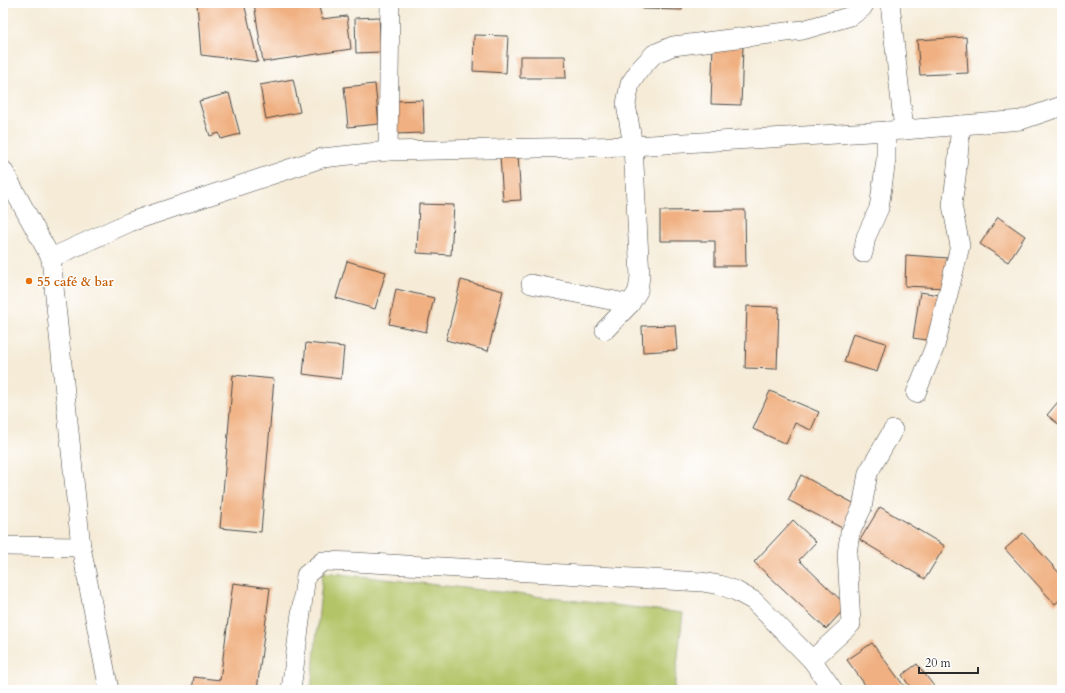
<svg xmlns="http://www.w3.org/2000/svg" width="1065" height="693" viewBox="0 0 1065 693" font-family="Cardo,serif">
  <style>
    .green { fill: #b3c467; stroke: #6f7849 }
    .building { fill: #f0b081 }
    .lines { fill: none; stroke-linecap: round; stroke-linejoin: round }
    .minor-casing { stroke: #494845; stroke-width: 20 }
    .minor { stroke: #fff; stroke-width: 19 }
    .food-dot { fill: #e8710a; stroke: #fff; stroke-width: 1.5 }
    .labels { text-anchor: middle; stroke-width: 3; stroke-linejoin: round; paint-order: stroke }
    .food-label { font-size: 13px; font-weight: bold; fill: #c56008; stroke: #fff; text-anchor: start }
  </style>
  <rect width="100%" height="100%" fill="#fff"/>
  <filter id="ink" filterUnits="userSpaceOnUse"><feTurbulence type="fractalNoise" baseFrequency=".025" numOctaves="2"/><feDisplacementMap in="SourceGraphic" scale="8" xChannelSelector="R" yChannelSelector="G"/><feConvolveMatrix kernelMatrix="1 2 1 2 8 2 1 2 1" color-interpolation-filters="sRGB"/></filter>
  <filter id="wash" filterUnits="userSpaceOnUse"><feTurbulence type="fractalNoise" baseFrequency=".012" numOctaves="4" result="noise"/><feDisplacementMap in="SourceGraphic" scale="16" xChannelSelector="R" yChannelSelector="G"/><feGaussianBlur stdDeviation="0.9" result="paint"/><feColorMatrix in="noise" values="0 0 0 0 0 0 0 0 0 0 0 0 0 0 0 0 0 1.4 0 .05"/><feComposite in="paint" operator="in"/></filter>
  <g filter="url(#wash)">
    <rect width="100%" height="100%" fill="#f5ebd7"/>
    <!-- green -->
    <path class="green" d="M323,572l360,41 -9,77h-363z"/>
    <g id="blocks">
      <!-- building -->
      <g class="building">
        <path d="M197,3h47l14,59 -57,-7z"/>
        <path d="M254,3h64l4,16 25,-3 4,33 -88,13z"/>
        <path d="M642,3h41l-1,7 -40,-1z"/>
        <path d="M379,17l2,35 -25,1 -1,-35z"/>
        <path d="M474,35l34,1 -2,37 -33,-2z"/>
        <path d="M966,37l2,36 -48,2 -3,-35z"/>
        <path d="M713,45l30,1 -2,59 -30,-1z"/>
        <path d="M520,56h45l1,22h-46z"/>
        <path d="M293,79l7,33 -34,7 -6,-34z"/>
        <path d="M375,84l4,40 -31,3 -4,-40z"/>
        <path d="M229,93l11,41 -19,5 -2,-6 -9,3 -11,-35z"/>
        <path d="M423,100l1,33 -29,1v-33z"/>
        <path d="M518,155l3,45 -18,1 -3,-45z"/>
        <path d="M419,204l35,1 -3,50 -34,-2z"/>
        <path d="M745,210l1,56h-31v-25h-55v-30z"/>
        <path d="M998,217l27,19 -17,26 -28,-18z"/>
        <path d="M906,255l42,3 -2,30 -41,-2z"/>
        <path d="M347,261l39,11 -11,37 -39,-11z"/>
        <path d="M461,280l42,11 -15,60 -42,-11z"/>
        <path d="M396,289l38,9 -8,34 -37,-8z"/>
        <path d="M920,292l20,3 -7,46 -20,-3z"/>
        <path d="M747,306l32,1 -2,62 -32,-1z"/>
        <path d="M675,325l2,25 -34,2 -1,-26z"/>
        <path d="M853,333l33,10 -9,29 -33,-10z"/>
        <path d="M306,343l38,4 -3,32 -38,-5z"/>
        <path d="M233,375l41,4 -13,153 -41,-4z"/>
        <path d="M770,391l49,21 -8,18 -16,-7 -9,21 -33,-15z"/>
        <path d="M1062,397v30l-15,-12z"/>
        <path d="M801,475l56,30 -13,24 -56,-29z"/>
        <path d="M880,507l65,39 -20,33 -65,-39z"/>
        <path d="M793,520l23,22 -17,18 48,46 -21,23 -72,-67z"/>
        <path d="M1023,533l39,43v22l-7,6 -50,-55z"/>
        <path d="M233,583l37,5 -13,102h-65l2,-13 26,3z"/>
        <path d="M872,643l35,47h-38l-22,-30z"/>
        <path d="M917,664l20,26h-25l-10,-15z"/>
      </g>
    </g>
  </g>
  <g filter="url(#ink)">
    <use href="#blocks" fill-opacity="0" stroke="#494845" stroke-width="1"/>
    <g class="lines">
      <!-- minor casing -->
      <g class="minor-casing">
        <g id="minor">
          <path d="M890,3l14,127 117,-10 41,-14"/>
          <path d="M388,151l2,-148"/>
          <path d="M3,170l48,88 30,289 28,143"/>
          <path d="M863,253l3,-16 13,-29 7,-48v-29"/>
          <path d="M51,258l79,-36 192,-64 66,-7 245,-5 271,-16"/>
          <path d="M531,284l99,20"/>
          <path d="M605,330l25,-26 8,-13 2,-15 -7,-130 -7,-42 4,-20 10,-15 14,-15 19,-8 130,-16 48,-14 11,-8 3,-5"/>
          <path d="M916,393l19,-47 25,-100 -8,-41 4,-28 5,-52"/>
          <path d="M3,546l78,1"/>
          <path d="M812,660l39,-36 -4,-70 3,-21 12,-25 6,-35 25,-43"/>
          <path d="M291,690l15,-115 17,-14 31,1 348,20 18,3 16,6 18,10 58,59 21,30"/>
        </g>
      </g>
      <!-- minor -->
      <use href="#minor" class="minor"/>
    </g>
  </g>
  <!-- markers -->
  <circle class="food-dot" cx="29" cy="281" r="4"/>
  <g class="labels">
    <!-- food labels -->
    <g class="food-label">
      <text x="37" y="286">55 café &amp; bar</text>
    </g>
  </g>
  <!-- margin -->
  <rect width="1065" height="693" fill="none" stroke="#fff" stroke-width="16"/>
  <!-- scale -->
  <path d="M919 667v6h59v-6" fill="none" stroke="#2b2b2b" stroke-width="2"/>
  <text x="925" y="667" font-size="12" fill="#2b2b2b" stroke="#ffffff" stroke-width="3" paint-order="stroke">20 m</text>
</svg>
